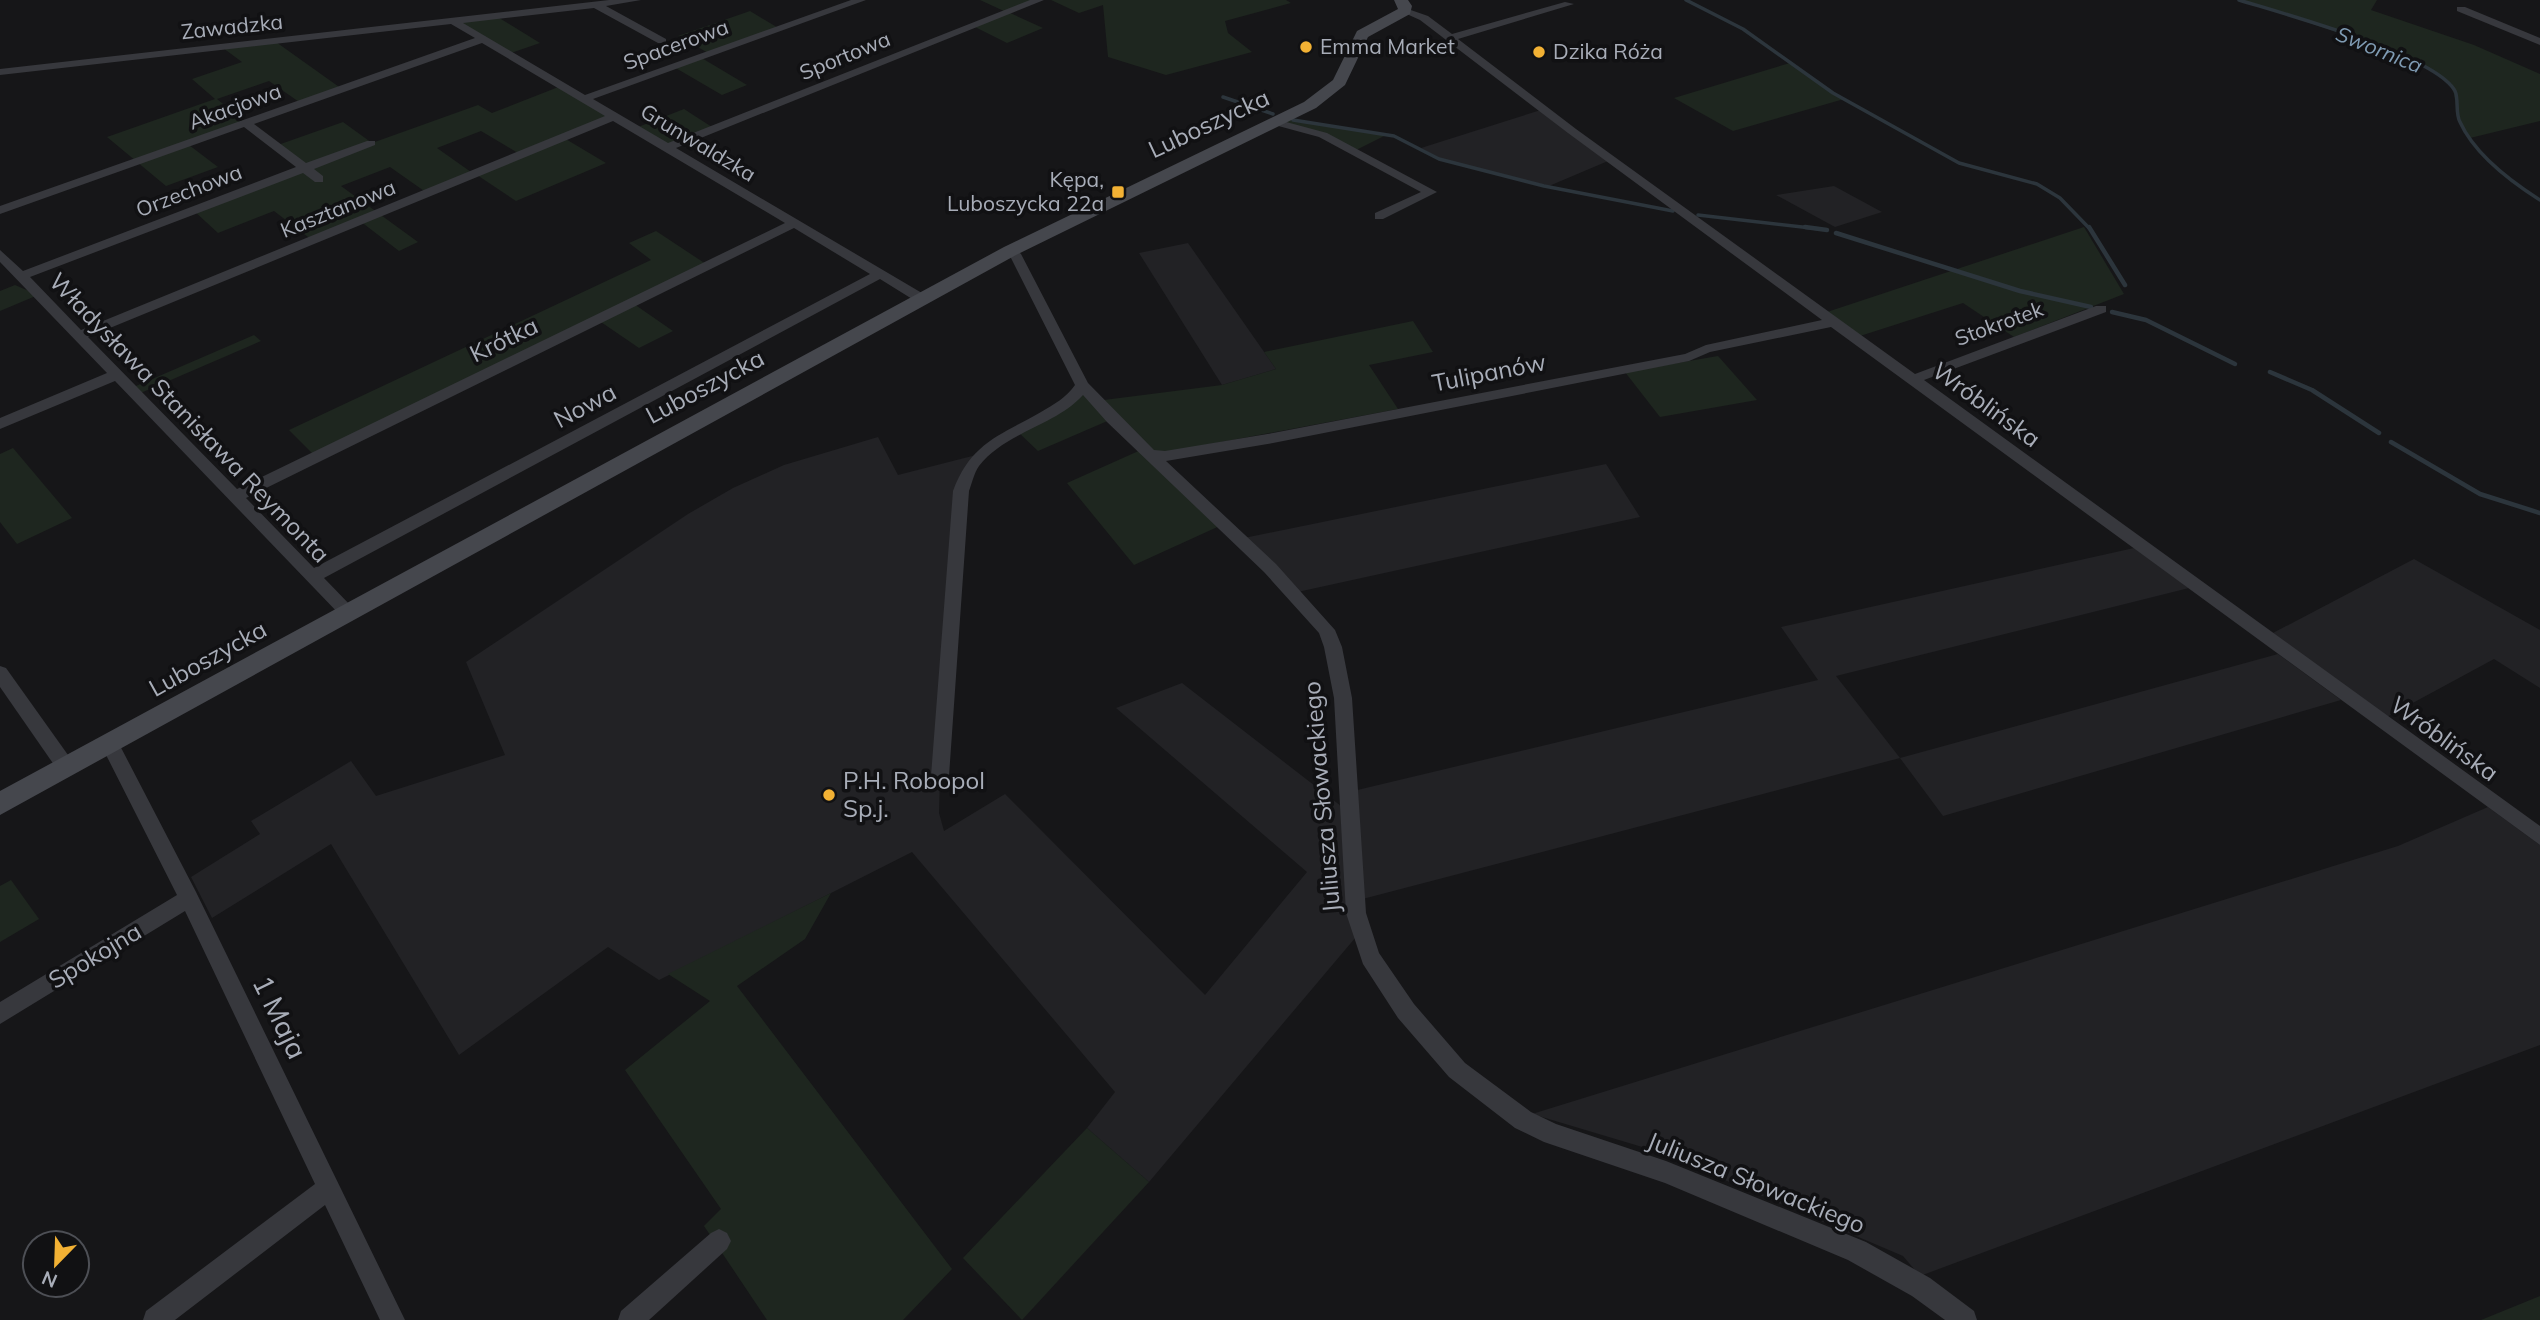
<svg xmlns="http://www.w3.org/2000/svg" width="2540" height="1320" viewBox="0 0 2540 1320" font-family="Mulish,sans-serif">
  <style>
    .built { fill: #222225 }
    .green { fill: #1e261f }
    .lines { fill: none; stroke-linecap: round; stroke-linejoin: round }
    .stream-far1 { stroke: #2c353c; stroke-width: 3.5 }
    .stream { stroke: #2c353c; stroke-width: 4.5 }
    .street { fill: #37383d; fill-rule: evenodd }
    .secondary { fill: #45474d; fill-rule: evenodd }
    .poi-dot { fill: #f2b134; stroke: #111113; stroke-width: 2.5 }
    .labels { text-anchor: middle; stroke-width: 7; stroke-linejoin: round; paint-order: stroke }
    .far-street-label { font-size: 21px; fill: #a8adb8; stroke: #111113 }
    .far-poi-label { font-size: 21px; fill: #a8adb8; stroke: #111113; text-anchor: start }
    .far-water-label { font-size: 21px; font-style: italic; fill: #7f9bb3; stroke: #111113 }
    .street-label { font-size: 24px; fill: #a8adb8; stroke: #111113 }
    .poi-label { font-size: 24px; fill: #a8adb8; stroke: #111113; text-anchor: start }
    .near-street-label { font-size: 28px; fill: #a8adb8; stroke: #111113 }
  </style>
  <rect width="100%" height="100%" fill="#161618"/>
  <!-- built -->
  <g class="built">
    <path d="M1544,109l64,52 -59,25 -108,-27 -20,-11z"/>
    <path d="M1834,186l48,26 -47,15 -59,-32z"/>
    <path d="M1188,243l88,126 -54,16 -83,-132z"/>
    <path d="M878,437l20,38 86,-22 -13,14 -31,309 -1,37 5,18 61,-37 200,201 102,-123 -191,-164 66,-25 168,130 -1,-21 469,-112 -37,-53 353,-79 55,40 -353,88 64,82 378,-104 63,46 -398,116 -43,-58 -545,143 6,30 -212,251 -62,-54 28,-36 -203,-240 -253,128 -51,-33 -149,108 -128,-211 -119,74 -21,-41 69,-43 -9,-13 100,-60 25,35 129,-41 -39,-93 222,-148 45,-26 51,-23z"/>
    <path d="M1606,464l34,53 -347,76 -54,-54z"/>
    <path d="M2414,559l126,71v58l-46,-29 -109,59 -114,-84z"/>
    <path d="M2488,807l52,38v200l-620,231 -17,-20 -244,-104 -127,-38 866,-268z"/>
  </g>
  <!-- green -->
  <g class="green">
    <path d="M980,0h59l-31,12 35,16 -36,15 -34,-17 33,-14z"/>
    <path d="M1051,0h235l5,3 -66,18 3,12 24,19 -86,23 -58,-18 -5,-52 -24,8z"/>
    <path d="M2239,0h138l-6,10 103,35 66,29v47l-70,17 -11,-16 -7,-38 -28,-19 -26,-13z"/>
    <path d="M750,11l30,18 -70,25 -32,-18z"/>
    <path d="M496,16l44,27 -32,11 -55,-33z"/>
    <path d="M276,42l66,47 -40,15 -33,-23 -52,18 29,24 -57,22 29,22 -52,19 -59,-49 108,-38 -23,-20 50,-17 -19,-14z"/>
    <path d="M700,57l47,28 -25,10 -48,-28z"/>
    <path d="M1790,63l54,36 -111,32 -59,-33z"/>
    <path d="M561,86l52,31 -49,21 42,25 -90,38 -39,-26 41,-22 -37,-22 -44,17 34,24 -44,21 -37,-26 -49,19 77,56 -19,9 -39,-30 -48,19 -38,-29 -56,22 -25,-23 109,-41 -27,-23 68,-24 29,21 106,-38 14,8z"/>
    <path d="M684,109l31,20 -49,19 -33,-19z"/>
    <path d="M1285,117l101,18 -32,16 -31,-16 -48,-13z"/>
    <path d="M2084,227l40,67 -110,43 -51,-34 -103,33 -33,-24z"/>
    <path d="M656,231l53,35 -75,38 39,27 -34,17 -41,-28 -282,137 -27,-27 362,-170 -22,-17z"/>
    <path d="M15,285l23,10 -38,16v-20z"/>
    <path d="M1413,321l20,31 -64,13 29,44 -246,46 72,69 -90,41 -67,-82 76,-34 -31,-30 -74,32 -21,-20 63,-40 16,10 126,-16 54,-16 -12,-17z"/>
    <path d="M254,335l7,6 -125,54 -7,-6z"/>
    <path d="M1718,356l39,44 -97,17 -35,-45z"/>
    <path d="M13,448l59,70 -55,26 -17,-22v-68z"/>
    <path d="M11,880l28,39 -39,23v-56z"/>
    <path d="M831,893l-26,46 -68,47 215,283 -49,51h-136l-63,-94 17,-17 -96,-139 85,-69 -42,-27z"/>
    <path d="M1087,1128l62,54 -127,138 -59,-62z"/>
    <path d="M2540,1296v24h-59z"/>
  </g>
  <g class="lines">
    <!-- stream-far1 -->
    <g class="stream-far1">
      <path d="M1686,0l57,29 90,64 126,70 78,21 23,14 30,31"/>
      <path d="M2239,0c42,13 197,55 216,91 4,8 0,22 5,31 15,33 50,59 80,78"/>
      <path d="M1223,97l50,17"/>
      <path d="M1293,120l101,16 45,23 105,27 129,25"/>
      <path d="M1698,215l122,14"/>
    </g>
    <!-- stream -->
    <g class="stream">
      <path d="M1805,227l22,3"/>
      <path d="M2089,227l36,58"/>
      <path d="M1836,233l184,58 71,16"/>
      <path d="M2112,312l34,8 89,44"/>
      <path d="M2270,372l42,18 67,43"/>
      <path d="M2391,442l89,52 60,19"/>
    </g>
    <!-- street -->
    <g class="street">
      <path d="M609,0h32l-35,6 60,33v4h-8l-64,-35 -131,15 122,72 266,-95h15l-273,99 75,44 362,-143h14l-368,148 251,148v6h-10l-37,-23 -556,299 29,30 2,4 -2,4h-12l-226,-235 -115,48v-11l107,-45 -107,-111v-12l23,21 273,-104 -52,-40 -244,87v-8l475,-168 -24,-14 -451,51v-6zM482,43l123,73 -524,214 -51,-53 273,-104 12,9h8v-6l-9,-7 61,-24v-4h-8l-61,22 -52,-39zM613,121l172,102 -548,266 -149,-152zM794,228l76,46 -556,294 -68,-70z"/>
      <path d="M1565,2l9,2 -116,35 118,90 339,245 181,-68h10v6l-182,68 616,446v19l-709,-518 -121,25 -21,9 -416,82 -107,18 110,103 59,66 7,17 10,51 14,215 13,40 35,51 51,59 66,49 25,12 110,37 200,81 64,36 44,33 3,9h-32l-33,-24 -64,-36 -183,-77 -121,-41 -29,-14 -66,-51 -51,-59 -35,-54 -17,-51 -12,-215 -10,-51 -5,-14 -55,-61 -157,-150 -24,-27c-28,31 -78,37 -104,71 -5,7 -7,17 -10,25l-20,285 -2,5 -7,3 -7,-3 -2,-5 22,-285c18,-48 46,-55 88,-79 12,-7 26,-15 34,-27l-65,-129 -6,-5 1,-3h10l6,6 67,129 66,67 11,1 108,-18 412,-79 21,-9 116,-25 -254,-187 -148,-113 -20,-9 5,-3 23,8 24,18z"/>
      <path d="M2457,7h8l75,31v7l-83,-34z"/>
      <path d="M1275,119l52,14 110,59 -54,27h-8v-6l46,-21 -102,-55 -48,-13 -2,-2z"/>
      <path d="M0,666l6,2 67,94 2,5 -2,5h-14l-59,-85z"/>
      <path d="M109,736l7,2 80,154 209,428h-25l-55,-115 -150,115h-32l3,-9 169,-127 -130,-273 -185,113v-22l177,-107 -77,-152 2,-5z"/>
      <path d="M719,1229l8,4 4,8 -4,8 -78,71h-31l3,-9 90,-78z"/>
    </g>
    <!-- secondary -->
    <path class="secondary" d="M1394,0h14l4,6 -2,8 -42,23 -23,48 -29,23 -300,147 -1016,560v-24l1004,-544 300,-145 29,-22 24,-49 41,-22z"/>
  </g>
  <!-- markers -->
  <g class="poi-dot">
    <circle cx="1306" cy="47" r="7"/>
    <circle cx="1539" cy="52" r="7"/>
    <rect x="1111" y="185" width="14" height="14" rx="3.5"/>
    <circle cx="829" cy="795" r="7"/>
  </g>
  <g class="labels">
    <!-- far-street labels -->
    <g class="far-street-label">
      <text transform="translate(232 27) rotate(-6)" y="7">Zawadzka</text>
      <text transform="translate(676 45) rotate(-20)" y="7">Spacerowa</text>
      <text transform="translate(845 56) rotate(-22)" y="7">Sportowa</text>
      <text transform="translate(235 107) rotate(-20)" y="7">Akacjowa</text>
      <text transform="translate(698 143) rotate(31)" y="7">Grunwaldzka</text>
      <text transform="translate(189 191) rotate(-21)" y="7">Orzechowa</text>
      <text transform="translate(338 209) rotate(-22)" y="7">Kasztanowa</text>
      <text transform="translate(1999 324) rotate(-20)" y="7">Stokrotek</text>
    </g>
    <!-- far-poi labels -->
    <g class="far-poi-label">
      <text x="1320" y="54">Emma Market</text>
      <text x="1553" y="59">Dzika Róża</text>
      <text x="1104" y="187" text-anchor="end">Kępa,<tspan x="1104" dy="24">Luboszycka 22a</tspan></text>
    </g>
    <!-- far-water labels -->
    <g class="far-water-label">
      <text transform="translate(2379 50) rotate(22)" y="7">Swornica</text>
    </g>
    <!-- street labels -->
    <g class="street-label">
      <text transform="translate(1209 124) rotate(-25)" y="8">Luboszycka</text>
      <text transform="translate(504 340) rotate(-26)" y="8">Krótka</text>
      <text transform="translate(1489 373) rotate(-11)" y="8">Tulipanów</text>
      <text transform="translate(705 387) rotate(-28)" y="8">Luboszycka</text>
      <text transform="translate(1986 405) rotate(36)" y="8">Wróblińska</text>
      <text transform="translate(585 406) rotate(-28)" y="8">Nowa</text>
      <text transform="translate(189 418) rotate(46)" y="8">Władysława Stanisława Reymonta</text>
      <text transform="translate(208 659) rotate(-29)" y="8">Luboszycka</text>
      <text transform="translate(2444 739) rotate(36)" y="8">Wróblińska</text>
      <text transform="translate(1322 797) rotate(-95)" y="8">Juliusza Słowackiego</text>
      <text transform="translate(95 956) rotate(-31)" y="8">Spokojna</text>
      <text transform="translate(1756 1183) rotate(22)" y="8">Juliusza Słowackiego</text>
    </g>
    <!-- poi labels -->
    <g class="poi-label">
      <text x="843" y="789">P.H. Robopol<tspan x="843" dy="28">Sp.j.</tspan></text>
    </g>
    <!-- near-street labels -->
    <g class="near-street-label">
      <text transform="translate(280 1017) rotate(64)" y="10">1 Maja</text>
    </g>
  </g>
  <!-- north arrow -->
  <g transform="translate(56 1264) rotate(203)"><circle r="33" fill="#111113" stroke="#4d4f55" stroke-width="2"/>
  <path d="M0-5L12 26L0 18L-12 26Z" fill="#f2b134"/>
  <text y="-10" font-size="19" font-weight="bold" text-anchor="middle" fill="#a8adb8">N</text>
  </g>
</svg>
